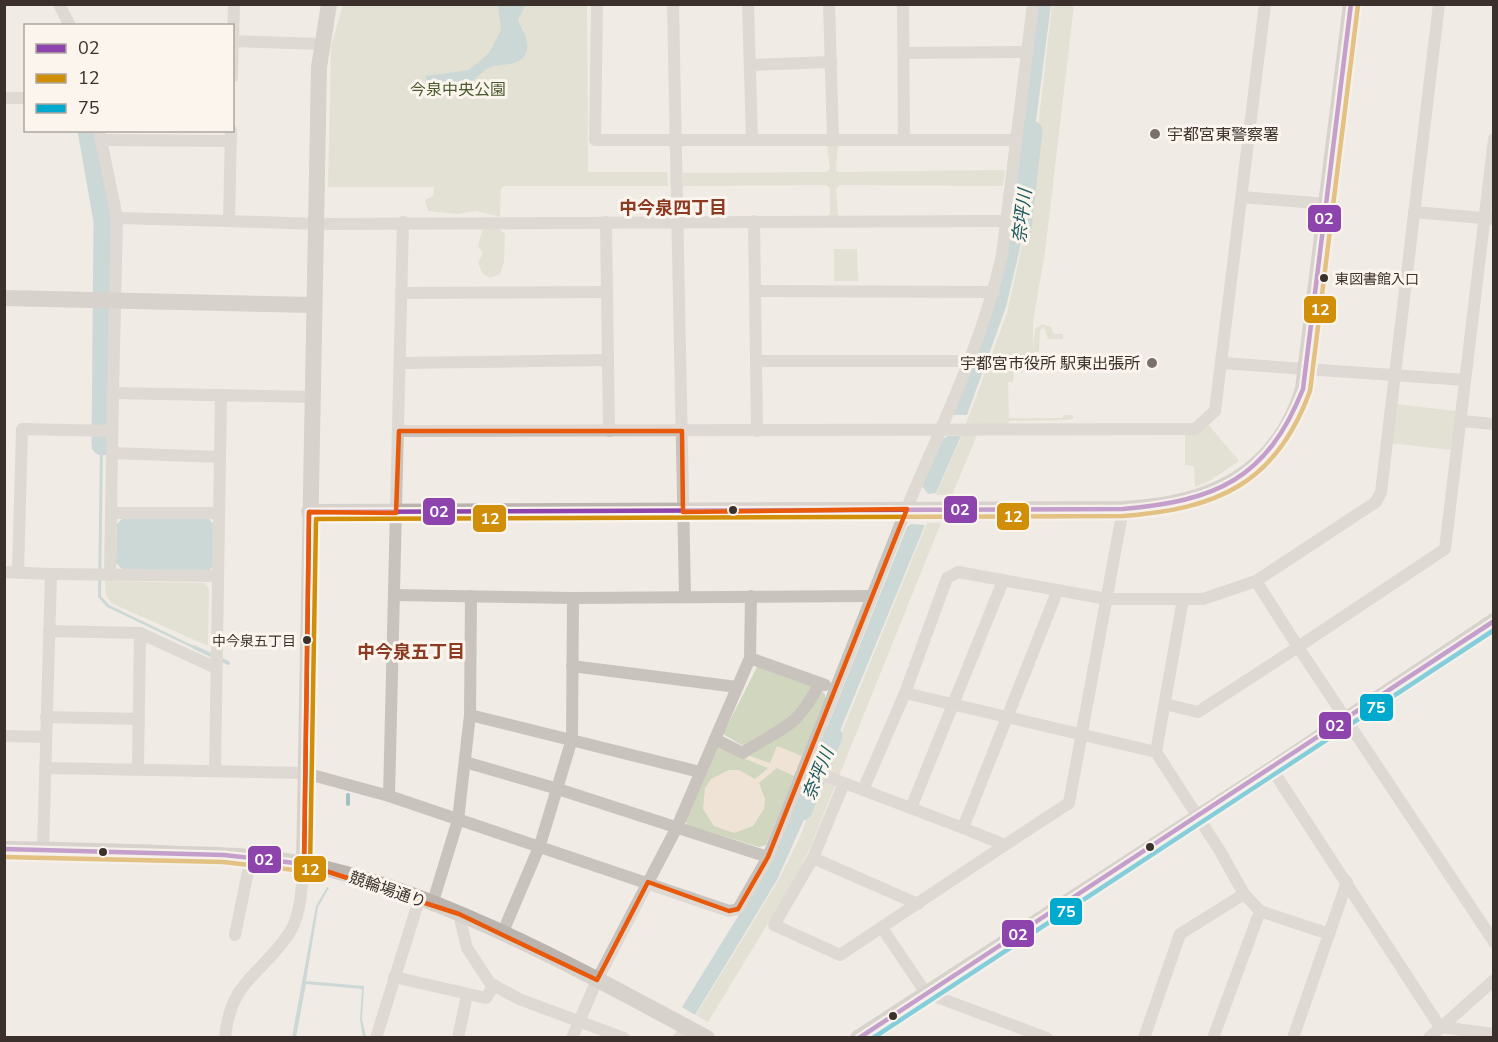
<svg xmlns="http://www.w3.org/2000/svg" width="1498" height="1042" viewBox="0 0 1498 1042" font-family="'Nunito Sans','Noto Sans JP',sans-serif">
  <style>
    .green { fill: #d1d6bf }
    .plaza { fill: #eee3d5 }
    .water { fill: #a1c2c1 }
    .lines { fill: none; stroke-linecap: round; stroke-linejoin: round }
    .stream { stroke: #a1c2c1; stroke-width: 4 }
    .river { stroke: #a1c2c1; stroke-width: 21 }
    .street { stroke: #c9c3be; stroke-width: 12 }
    .secondary { stroke: #bab3ae; stroke-width: 16 }
    .bus-1-casing { stroke: #fbf5ee; stroke-width: 9 }
    .bus-2-casing { stroke: #fbf5ee; stroke-width: 9 }
    .bus-3-casing { stroke: #fbf5ee; stroke-width: 9 }
    .bus-1 { stroke: #8e44ad; stroke-width: 4.5 }
    .bus-2 { stroke: #d18e09; stroke-width: 4.5 }
    .bus-3 { stroke: #00a9ce; stroke-width: 4.5 }
    .marked { fill: none; stroke: #e8590c; stroke-width: 4.5; stroke-linejoin: round }
    .poi-dot { fill: #7a716c; stroke: #fbf5ee; stroke-width: 2 }
    .bus-dot { fill: #3b302b; stroke: #fbf5ee; stroke-width: 2 }
    .labels { text-anchor: middle; stroke-width: 6; stroke-linejoin: round; paint-order: stroke }
    .bus-label { font-size: 14px; fill: #3b302b; stroke: #fbf5ee; text-anchor: start }
    .park-label { font-size: 16px; fill: #4a5a2e; stroke: #fbf5ee }
    .poi-label { font-size: 16px; fill: #3b302b; stroke: #fbf5ee; text-anchor: start }
    .street-label { font-size: 16px; fill: #3b302b; stroke: #fbf5ee }
    .neighbourhood-label { font-size: 18px; font-weight: bold; fill: #8c3b22; stroke: #fbf5ee }
    .water-label { font-size: 18px; font-style: italic; fill: #1f5a5e; stroke: #fbf5ee }
    .line-badge { stroke: #fbf5ee; stroke-width: 2 }
    .badge-label { font-size: 16px; text-anchor: middle; font-weight: bold; fill: #fff }
  </style>
  <rect width="100%" height="100%" fill="#f0ebe5"/>
  <!-- green -->
  <g class="green">
    <path d="M343,4l244,1 1,167h79l1,14h-164l-3,3 -1,28 -24,-6 -18,3 -30,-3 -3,-11 8,-4 1,-9h-106l3,-140z"/>
    <path d="M1052,5h22l-29,247 -12,70v27l2,-20 7,-5 9,3 3,7h9v5h-15l-4,-12 -4,3 -1,22h-5v10h-11v10h-9l-1,10h-5l1,36h54v-3h10v3l-3,2 -61,1 -1,3h-42l41,-111 14,-64 7,-50 -16,-3 4,-37 18,3z"/>
    <path d="M827,145h11l-2,24 2,3 167,-2 -2,16 -163,-1 -4,4 2,27h-11l3,-2v-26l-4,-3 -143,1v-13l143,-1 4,-3z"/>
    <path d="M496,227l9,7 -1,28 -4,12 -10,4 -8,-5 -4,-11 5,-9 -5,-7 5,-18z"/>
    <path d="M834,249h23l1,32h-24z"/>
    <path d="M1395,404l61,7 -5,39 -61,-7z"/>
    <path d="M1207,423l32,38 -28,19 -16,7 -1,-21 -9,-1v-35z"/>
    <path d="M962,435h15l-25,60h-16z"/>
    <path d="M927,523h14l-131,325 -15,31 -87,143 -12,-7 82,-134 21,-42 21,-53 -15,-6 8,-20 15,6z"/>
    <path d="M105,581l99,2 5,6 -1,57 -97,-43 -5,-8z"/>
    <path d="M758,665l57,21 -28,35 -25,13 -17,13 -22,-13z"/>
    <path d="M822,691l3,3v9l-59,142 -7,2 -72,-22 -3,-7 32,-73 27,13z"/>
  </g>
  <!-- plaza -->
  <path class="plaza" d="M777,746l25,10 -8,20 -17,-8 -18,15 6,16 -1,10 -11,17 -19,7 -20,-7 -11,-17 2,-21 6,-9 18,-9h10l16,9 13,-11 -25,-10 4,-3 23,8z"/>
  <!-- water -->
  <g class="water">
    <path d="M498,5l27,1 -7,14c4,11 14,23 7,35 -9,13 -22,7 -34,12 -8,3 -12,10 -19,14 -13,7 -31,5 -45,0l-2,-5 44,-6 20,-17 12,-23z"/>
    <path d="M1037,5h14l-20,155 -14,-2z"/>
    <path d="M86,131h3l16,89v61h-4l2,-62z"/>
    <path d="M1014,198l12,1 -6,49 -14,59 -39,108h-15z"/>
    <path d="M948,436h13l-25,57 -8,1 -6,-8 21,-47z"/>
    <path d="M100,445h3l-2,151 8,9 89,43 -1,2 -90,-43 -9,-10z"/>
    <path d="M123,518h85l7,8 -1,39 -5,6 -86,-1 -7,-7 1,-39z"/>
    <path d="M911,524l14,1 -99,240 -12,-5 93,-233z"/>
    <path d="M805,781l14,5 -42,94 -82,135 -13,-8 84,-136z"/>
    <path d="M327,887l2,1 -11,19 -12,74 58,5 -2,33 4,18h-3l-3,-17 2,-31 -56,-5 -10,53h-4l24,-131z"/>
  </g>
  <g class="lines">
    <!-- stream -->
    <g class="stream">
      <path d="M194,647l34,16"/>
      <path d="M348,804v-9"/>
    </g>
    <!-- river -->
    <g class="river">
      <path d="M88,130l16,91 -2,224"/>
      <path d="M1021,228l11,-97"/>
      <path d="M802,810l30,-74"/>
    </g>
    <!-- street -->
    <g class="street">
      <path d="M59,4l11,22"/>
      <path d="M597,4l-2,136h420"/>
      <path d="M673,4l12,592"/>
      <path d="M748,4l4,136"/>
      <path d="M829,4l4,135"/>
      <path d="M903,4l1,135"/>
      <path d="M232,41l89,3"/>
      <path d="M904,53l122,-1"/>
      <path d="M750,65l81,-3"/>
      <path d="M232,77l2,-73"/>
      <path d="M4,98h22"/>
      <path d="M99,130l18,88 -4,175 199,4"/>
      <path d="M231,130l-2,91 88,3 690,-3"/>
      <path d="M1494,139l-49,410 -147,98 196,295"/>
      <path d="M101,140l130,1"/>
      <path d="M1242,197l85,7"/>
      <path d="M1414,212l80,7"/>
      <path d="M117,218l112,3"/>
      <path d="M754,221l3,210"/>
      <path d="M606,222l3,209"/>
      <path d="M755,291l239,1"/>
      <path d="M401,293l206,-1"/>
      <path d="M757,361h214"/>
      <path d="M400,363l208,-3"/>
      <path d="M1221,363l244,17"/>
      <path d="M1461,421l33,3"/>
      <path d="M399,431l796,-2 20,-18 50,-407"/>
      <path d="M112,453l108,4"/>
      <path d="M111,513h108"/>
      <path d="M4,572l47,2 -8,276"/>
      <path d="M18,573l4,-144 90,2"/>
      <path d="M51,574l167,2"/>
      <path d="M110,575l3,-182"/>
      <path d="M1057,592l-94,236 -100,-38 42,-97 42,-115 11,-6 149,27h96l53,-18 120,-79 5,-10 58,-488"/>
      <path d="M394,595l179,3 300,-2"/>
      <path d="M49,631l91,2"/>
      <path d="M750,658l75,27"/>
      <path d="M572,666l165,21"/>
      <path d="M905,693l251,59 64,99 24,43 16,17 69,23 18,-52"/>
      <path d="M1165,704l33,8 100,-65 -42,-66"/>
      <path d="M470,715l1,-119"/>
      <path d="M46,717l93,2"/>
      <path d="M4,736l42,1"/>
      <path d="M715,739l28,14c15,-11 34,-19 49,-31 12,-10 21,-26 28,-39"/>
      <path d="M1156,752l27,-153"/>
      <path d="M465,762l93,27 210,68"/>
      <path d="M45,768l260,5 84,23 340,115 9,-2 30,-52c47,-115 92,-231 138,-347 35,-84 76,-165 96,-255l31,-251"/>
      <path d="M804,768l59,22"/>
      <path d="M138,769l2,-136 76,35"/>
      <path d="M1272,769l168,258 54,7"/>
      <path d="M215,771l6,-376"/>
      <path d="M844,783l-31,75 -39,67 66,30 165,-110"/>
      <path d="M389,796l14,-574"/>
      <path d="M911,808l92,-227"/>
      <path d="M963,828l42,17 64,-42 54,-294"/>
      <path d="M813,858l105,46"/>
      <path d="M432,905l26,-85 12,-105 230,57"/>
      <path d="M459,914l8,34 23,35 29,16 105,39"/>
      <path d="M882,928l44,65 121,45"/>
      <path d="M502,934l38,-89 32,-106 1,-141"/>
      <path d="M235,935l16,-78"/>
      <path d="M394,977l92,21 8,-13"/>
      <path d="M225,1038c5,-57 35,-62 63,-103 14,-20 13,-48 16,-71"/>
      <path d="M376,1038l43,-138"/>
      <path d="M458,1038l9,-43"/>
      <path d="M572,1038l25,-58 80,-153 73,-169 1,-62"/>
      <path d="M679,1038l9,-10"/>
      <path d="M1144,1038l36,-104 64,-40"/>
      <path d="M1213,1038l47,-127"/>
      <path d="M1293,1038l36,-104"/>
      <path d="M1429,1038l65,-58"/>
    </g>
    <!-- secondary -->
    <g class="secondary">
      <path d="M4,298l310,7"/>
      <path d="M309,512l814,-3c85,-4 153,-33 180,-120l48,-385"/>
      <path d="M4,849c60,1 119,2 178,5 40,1 82,2 122,10 135,26 281,109 403,174"/>
      <path d="M304,864l15,-797 10,-63"/>
      <path d="M858,1038l414,-269 222,-148"/>
    </g>
    <!-- bus-1 casing -->
    <g class="bus-1-casing">
      <g id="bus-1">
        <path d="M4,849l220,6 80,9 5,-352 814,-3c93,-8 144,-30 180,-120l48,-385"/>
        <path d="M859,1038l635,-417"/>
      </g>
    </g>
    <!-- bus-2 casing -->
    <g class="bus-2-casing">
      <path id="bus-2" d="M4,857l219,5 81,9 6,-2 6,-350 807,-3c94,-7 153,-32 187,-125l48,-386"/>
    </g>
    <!-- bus-3 casing -->
    <g class="bus-3-casing">
      <path id="bus-3" d="M873,1038l621,-408"/>
    </g>
    <!-- bus-1 -->
    <use href="#bus-1" class="bus-1"/>
    <!-- bus-2 -->
    <use href="#bus-2" class="bus-2"/>
    <!-- bus-3 -->
    <use href="#bus-3" class="bus-3"/>
  </g>
  <!-- marked area -->
  <path d="M0 0H1498V1042H0ZM399,431h283l1,81 224,-3 -139,348 -30,52 -9,2 -81,-29 -51,98 -138,-66 -155,-50 5,-352 87,1z" fill="#f0ebe5" fill-opacity=".55" fill-rule="evenodd"/>
  <path class="marked" d="M399,431h283l1,81 224,-3 -139,348 -30,52 -9,2 -81,-29 -51,98 -138,-66 -155,-50 5,-352 87,1z"/>
  <!-- markers -->
  <g class="poi-dot">
    <circle cx="1155" cy="134" r="6"/>
    <circle cx="1152" cy="363" r="6"/>
  </g>
  <g class="bus-dot">
    <circle cx="1324" cy="278" r="5"/>
    <circle cx="733" cy="510" r="5"/>
    <circle cx="307" cy="640" r="5"/>
    <circle cx="1150" cy="847" r="5"/>
    <circle cx="103" cy="852" r="5"/>
    <circle cx="893" cy="1016" r="5"/>
  </g>
  <g class="labels">
    <!-- bus labels -->
    <g class="bus-label">
      <text x="1335" y="284">東図書館入口</text>
      <text x="296" y="646" text-anchor="end">中今泉五丁目</text>
    </g>
    <!-- park labels -->
    <g class="park-label">
      <text x="458" y="95">今泉中央公園</text>
    </g>
    <!-- poi labels -->
    <g class="poi-label">
      <text x="1167" y="140">宇都宮東警察署</text>
      <text x="1140" y="369" text-anchor="end">宇都宮市役所 駅東出張所</text>
    </g>
    <!-- street labels -->
    <g class="street-label">
      <text transform="translate(388 889) rotate(19)" y="6">競輪場通り</text>
    </g>
    <!-- neighbourhood labels -->
    <g class="neighbourhood-label">
      <text x="673" y="214">中今泉四丁目</text>
      <text x="411" y="658">中今泉五丁目</text>
    </g>
    <!-- water labels -->
    <g class="water-label">
      <text transform="translate(1022 216) rotate(-83)" y="6">奈坪川</text>
      <text transform="translate(818 774) rotate(-68)" y="6">奈坪川</text>
    </g>
  </g>
  <g class="line-badge">
    <rect x="1307" y="204" width="35" height="29" rx="6" fill="#8e44ad"/>
    <rect x="1303" y="295" width="34" height="29" rx="6" fill="#d18e09"/>
    <rect x="943" y="495" width="35" height="29" rx="6" fill="#8e44ad"/>
    <rect x="422" y="497" width="34" height="29" rx="6" fill="#8e44ad"/>
    <rect x="996" y="502" width="34" height="29" rx="6" fill="#d18e09"/>
    <rect x="472" y="504" width="35" height="29" rx="6" fill="#d18e09"/>
    <rect x="1359" y="693" width="35" height="29" rx="6" fill="#00a9ce"/>
    <rect x="1318" y="711" width="34" height="29" rx="6" fill="#8e44ad"/>
    <rect x="247" y="845" width="35" height="29" rx="6" fill="#8e44ad"/>
    <rect x="293" y="855" width="34" height="28" rx="6" fill="#d18e09"/>
    <rect x="1049" y="897" width="34" height="29" rx="6" fill="#00a9ce"/>
    <rect x="1001" y="919" width="34" height="29" rx="6" fill="#8e44ad"/>
  </g>
  <g class="badge-label">
    <text x="1324" y="224">02</text>
    <text x="1320" y="315">12</text>
    <text x="960" y="515">02</text>
    <text x="439" y="517">02</text>
    <text x="1013" y="522">12</text>
    <text x="490" y="524">12</text>
    <text x="1376" y="713">75</text>
    <text x="1335" y="731">02</text>
    <text x="264" y="865">02</text>
    <text x="310" y="875">12</text>
    <text x="1066" y="917">75</text>
    <text x="1018" y="940">02</text>
  </g>
  <!-- border -->
  <rect width="1498" height="1042" fill="none" stroke="#3b302b" stroke-width="12"/>
  <!-- legend -->
  <rect x="24" y="24" width="210" height="108" fill="#fbf5ee" stroke="#aea6a0" stroke-width="1.5"/>
  <rect x="36" y="44" width="30" height="9" fill="#8e44ad" stroke="#aea6a0" stroke-width="1.5"/>
  <text x="78" y="54" font-size="18" fill="#3b302b">02</text>
  <rect x="36" y="74" width="30" height="9" fill="#d18e09" stroke="#aea6a0" stroke-width="1.5"/>
  <text x="78" y="84" font-size="18" fill="#3b302b">12</text>
  <rect x="36" y="104" width="30" height="9" fill="#00a9ce" stroke="#aea6a0" stroke-width="1.5"/>
  <text x="78" y="114" font-size="18" fill="#3b302b">75</text>
</svg>
